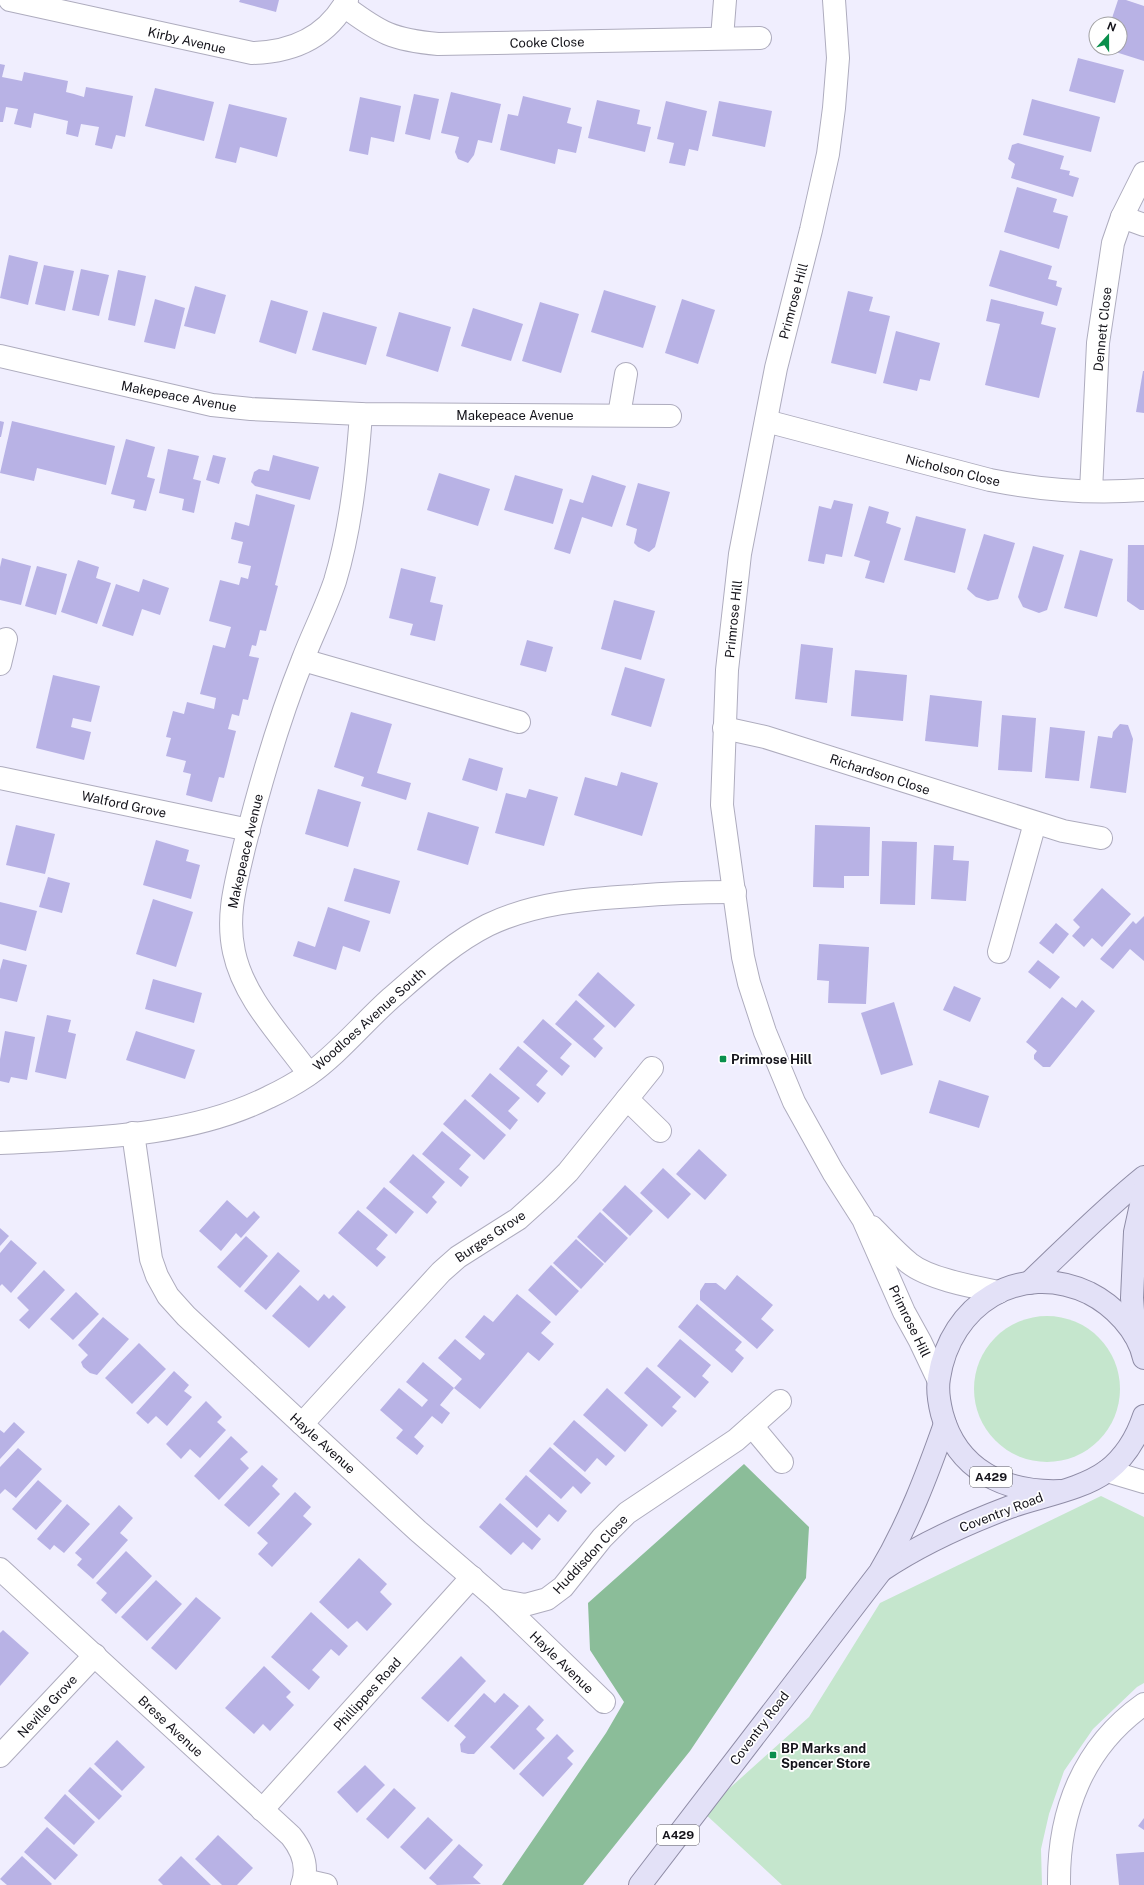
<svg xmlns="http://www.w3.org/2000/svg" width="1144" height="1885" viewBox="0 0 1144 1885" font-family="'Public Sans',sans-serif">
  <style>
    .green { fill: #c5e6cd }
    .forest { fill: #8bbd99 }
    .building { fill: #b8b2e5 }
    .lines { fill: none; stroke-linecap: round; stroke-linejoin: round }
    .minor-casing { stroke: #aeacbe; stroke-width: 24 }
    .major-casing { stroke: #8f8ca6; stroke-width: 24 }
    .minor { stroke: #fff; stroke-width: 22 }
    .major { stroke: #e3e1f7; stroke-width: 22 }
    .poi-dot { fill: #098f4c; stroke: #fff; stroke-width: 1.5 }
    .labels { text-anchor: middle; stroke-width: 3.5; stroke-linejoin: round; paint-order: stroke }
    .shield { fill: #fff; stroke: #5a5a5f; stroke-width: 1 }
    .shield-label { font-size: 12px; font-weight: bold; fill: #14131a }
    .street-label { font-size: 13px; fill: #14131a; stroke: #fff }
    .poi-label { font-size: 13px; font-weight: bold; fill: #14131a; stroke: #fff; text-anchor: start }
  </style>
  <rect width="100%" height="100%" fill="#f0eefe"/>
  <!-- green -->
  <g class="green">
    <circle cx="1047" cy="1389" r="73"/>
    <path d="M1101,1496l43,21v166l-7,4 -44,42 -29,42 -15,43 -8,35 1,36h-260l-79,-73 106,-95 71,-114z"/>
  </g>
  <!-- forest -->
  <path class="forest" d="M744,1464l65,63 -3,51 -116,173 -107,134h-81l104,-152 18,-31 -34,-52 -2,-47z"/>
  <!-- building -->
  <g class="building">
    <path d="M240,0h39l-3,12 -37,-10z"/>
    <path d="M1118,0h8l18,6v55l-41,-13h17v-24h-10z"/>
    <path d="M1078,58l46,12 -9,33 -46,-12z"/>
    <path d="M0,64l5,1 -3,12 20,4 2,-9 44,9 -2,11 8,2 10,3 2,-10 47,9 -8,41 -9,-2 -4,14 -17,-4 4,-18 -18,-3 -3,13 -12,-3 2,-13 -34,-8 -3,15 -17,-4 4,-15 -12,-2 -3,15h-3z"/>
    <path d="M155,88l59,14 -10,39 -59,-15z"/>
    <path d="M451,92l50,12 -9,39 -14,-3 -4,15 -6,8 -10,-4 -3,-7 4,-15 -18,-4z"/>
    <path d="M414,94l25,5 -9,41 -25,-6z"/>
    <path d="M523,96l48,12 -4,15 15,4 -6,26 -18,-4 -3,15 -55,-14 8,-36 10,2z"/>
    <path d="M360,97l41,9 -7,36 -23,-5 -3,18 -19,-4z"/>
    <path d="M1032,99l68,18 -9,35 -68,-17z"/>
    <path d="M597,100l43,10 -3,14 14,3 -6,25 -57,-14z"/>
    <path d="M666,101l41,10 -9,40 -9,-2 -4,17 -16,-3 5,-20 -17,-4z"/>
    <path d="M719,101l53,10 -7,36 -53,-11z"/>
    <path d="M229,104l58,14 -10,39 -37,-10 -4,16 -21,-5z"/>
    <path d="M1018,143l46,13 -4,13 10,2 -1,4 10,3 -6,19 -62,-19 4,-14 -7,-5 4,-14z"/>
    <path d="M1017,187l40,12 -4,13 15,4 -9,33 -55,-17z"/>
    <path d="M1000,250l52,16 -4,13 9,2 -1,5 6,2 -5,18 -68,-20z"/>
    <path d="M9,255l29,7 -10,43 -28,-7z"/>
    <path d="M44,265l30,6 -9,40 -30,-7z"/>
    <path d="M81,269l28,6 -10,41 -27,-6z"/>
    <path d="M118,270l28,6 -11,50 -27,-6z"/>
    <path d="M195,286l31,9 -11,39 -31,-8z"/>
    <path d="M604,290l52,16 -13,42 -52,-16z"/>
    <path d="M848,291l25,6 -4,14 21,5 -14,58 -45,-11z"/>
    <path d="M155,299l30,9 -10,41 -31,-7z"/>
    <path d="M682,299l33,11 -17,54 -33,-11z"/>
    <path d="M991,299l53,13 -3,12 15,4 -17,70 -54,-13 15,-61 -14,-3z"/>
    <path d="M271,300l37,11 -12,43 -37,-12z"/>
    <path d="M540,302l39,12 -18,59 -39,-12z"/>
    <path d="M473,308l50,16 -12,37 -50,-15z"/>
    <path d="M323,312l54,15 -11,38 -54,-15z"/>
    <path d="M399,312l52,15 -13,45 -52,-16z"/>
    <path d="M896,331l44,12 -10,38 -10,-2 -3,12 -34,-8z"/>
    <path d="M1143,371h1v42l-8,-1z"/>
    <path d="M0,421l4,1 -3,15h-1z"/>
    <path d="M12,421l103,25 -9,39 -69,-17 -3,13 -34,-8z"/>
    <path d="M126,439l29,8 -8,30 8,2 -9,32 -13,-3 2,-8 -24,-6z"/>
    <path d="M168,449l31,7 -6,23 8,2 -7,32 -12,-3 2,-11 -25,-6z"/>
    <path d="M213,455l13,3 -7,26 -13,-4z"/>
    <path d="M273,455l46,12 -9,33 -55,-14 -4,-4 3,-10 5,-3 10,2z"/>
    <path d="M439,473l51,16 -12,37 -51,-16z"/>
    <path d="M515,475l48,14 -10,35 -49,-14z"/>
    <path d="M592,475l34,11 -14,41 -30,-10 -12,37 -16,-5 16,-50 13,4z"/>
    <path d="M638,483l32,9 -15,55 -6,5 -11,-5 -4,-4 3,-14 -11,-4z"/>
    <path d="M256,494l39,11 -20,80 3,1 -12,45 -6,-1 -4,16 -4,-1 -3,11 10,2 -11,42 -5,-1 -4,17 -7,-2 -4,15 8,2 -12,47 -5,-1 -7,25 -26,-7 5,-21 -8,-2 3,-11 -20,-5 5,-18 -5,-1 7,-26 11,3 3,-12 27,7 2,-11 -16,-4 13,-49 12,3 6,-21 -22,-6 11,-41 19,5 2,-8 7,2 3,-13 -13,-3 5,-21 -12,-3 4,-17 14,4z"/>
    <path d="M834,500l19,4 -11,53 -16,-3 -2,10 -16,-3 11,-55 12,3z"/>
    <path d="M869,506l20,6 -3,11 15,5 -17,55 -19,-5 5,-17 -16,-5z"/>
    <path d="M916,516l50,13 -11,44 -51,-13z"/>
    <path d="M984,534l31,9 -17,56 -10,2 -12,-4 -9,-8z"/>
    <path d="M1128,545h16v65h-4l-13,-9z"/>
    <path d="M1033,546l31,9 -17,55 -8,3 -16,-6 -5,-10z"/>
    <path d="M1080,550l33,9 -16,58 -33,-9z"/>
    <path d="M2,558l29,8 -10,39 -21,-5v-33z"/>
    <path d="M78,560l21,7 -3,11 15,5 -14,41 -36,-12z"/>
    <path d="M37,566l30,8 -11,41 -31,-9z"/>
    <path d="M401,568l35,9 -6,25 13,3 -8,36 -25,-6 3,-11 -24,-6z"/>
    <path d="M143,579l26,9 -9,27 -18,-6 -9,27 -31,-10 14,-42 23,8z"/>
    <path d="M614,600l41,11 -14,49 -40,-11z"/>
    <path d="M527,640l26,7 -7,25 -26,-7z"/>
    <path d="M801,644l32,4 -6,55 -32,-4z"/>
    <path d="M625,667l40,12 -14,48 -40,-12z"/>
    <path d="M855,670l52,5 -4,46 -52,-5z"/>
    <path d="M53,675l47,11 -9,36 -18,-4 -2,9 20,5 -7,28 -48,-12z"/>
    <path d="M930,695l52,6 -4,46 -53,-6z"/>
    <path d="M351,712l41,12 -15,49 34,10 -5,17 -45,-14 3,-9 -30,-10z"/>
    <path d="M1002,715l34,3 -4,54 -34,-2z"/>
    <path d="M1120,724l8,1 5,14 -7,54 -36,-5 8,-52 14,2 1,-6z"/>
    <path d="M1050,727l35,4 -6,50 -34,-3z"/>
    <path d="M469,758l34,10 -6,23 -35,-11z"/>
    <path d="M621,772l37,11 -16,53 -68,-21 11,-38 32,9z"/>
    <path d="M318,789l43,13 -13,45 -43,-13z"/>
    <path d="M529,789l29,8 -14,49 -49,-13 11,-40 20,5z"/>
    <path d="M428,812l51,15 -11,38 -51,-15z"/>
    <path d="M16,825l39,9 -10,40 -39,-9z"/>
    <path d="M815,825l55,2 -1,49h-25v12l-31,-1z"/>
    <path d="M156,840l33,10 -3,11 14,4 -9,34 -48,-14z"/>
    <path d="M882,841l35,1 -2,63 -35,-1z"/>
    <path d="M934,845l20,1 -1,14 16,1 -3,40 -35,-2z"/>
    <path d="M354,868l46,13 -10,33 -46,-13z"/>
    <path d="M48,877l22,6 -8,30 -23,-6z"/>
    <path d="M1102,888l29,26 -29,33 -10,-9 -8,9 -12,-11 8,-9 -7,-7z"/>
    <path d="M153,899l40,13 -17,55 -40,-13z"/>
    <path d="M0,902l37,9 -11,40 -26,-7z"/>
    <path d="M328,907l42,14 -10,31 -17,-6 -7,24 -43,-14 5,-15 17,6z"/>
    <path d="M1144,916v45l-14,-12 -17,20 -13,-10 33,-38 3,3z"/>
    <path d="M1056,923l13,11 -16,20 -14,-11z"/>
    <path d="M819,944l50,3 -3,57 -38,-1 1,-22 -12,-1z"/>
    <path d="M3,959l24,6 -10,37 -17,-4v-28z"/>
    <path d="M1038,960l22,17 -10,12 -22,-17z"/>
    <path d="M598,972l37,33 -20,23 -37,-33z"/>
    <path d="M153,979l49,14 -8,30 -49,-14z"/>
    <path d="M954,986l27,12 -11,24 -27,-12z"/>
    <path d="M1062,997l14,11 6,-8 13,11 -45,56h-7l-9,-8v-4l3,-4 -11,-9z"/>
    <path d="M576,1000l29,26 -12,13 10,9 -8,10 -40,-34z"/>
    <path d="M894,1002l19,63 -32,10 -20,-62z"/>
    <path d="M47,1015l24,5 -3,12 8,2 -10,45 -31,-7z"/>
    <path d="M543,1019l29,25 -12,14 10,8 -8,10 -39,-34z"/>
    <path d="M5,1031l30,6 -8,43 -16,-3 -2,6 -9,-2v-22z"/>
    <path d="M136,1031l59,19 -10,29 -59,-19z"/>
    <path d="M518,1046l30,25 -12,14 10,8 -8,10 -39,-34z"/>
    <path d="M490,1073l30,25 -12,13 10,9 -8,10 -39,-34z"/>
    <path d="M939,1080l50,16 -10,32 -50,-15z"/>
    <path d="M465,1099l41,36 -22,25 -41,-36z"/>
    <path d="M442,1131l29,24 -12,14 10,8 -8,10 -39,-33z"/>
    <path d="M699,1149l28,26 -22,25 -29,-26z"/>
    <path d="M413,1154l32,28 -13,15 5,5 -10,12 -38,-32z"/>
    <path d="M663,1168l28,26 -23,25 -28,-26z"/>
    <path d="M625,1185l28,26 -23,25 -28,-26z"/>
    <path d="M384,1187l30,25 -18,22 -30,-26z"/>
    <path d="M227,1200l20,18 7,-7 6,6 -19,21 -5,-5 -15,18 -22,-20z"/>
    <path d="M358,1210l30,25 -12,14 10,8 -9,10 -39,-34z"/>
    <path d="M600,1212l28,26 -23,25 -28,-26z"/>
    <path d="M0,1228l9,8 -9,10z"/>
    <path d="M246,1236l22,20 -28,32 -23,-21z"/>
    <path d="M576,1239l28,25 -23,25 -28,-26z"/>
    <path d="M11,1240l26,23 -26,30 -9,-9 -2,2v-33z"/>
    <path d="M278,1252l22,19 -34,39 -22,-19z"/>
    <path d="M551,1265l28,26 -23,25 -28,-26z"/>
    <path d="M44,1270l21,20 -36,39 -10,-9 10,-10 -12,-12z"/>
    <path d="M737,1275l36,30 -12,14 13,11 -17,19 -57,-49v-9l5,-8h11l9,7z"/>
    <path d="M300,1285l18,16 6,-7 5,5 4,-4 13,12 -37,41 -37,-32z"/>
    <path d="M76,1292l23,22 -26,26 -23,-21z"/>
    <path d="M517,1294l34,28 -10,11 13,11 -15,17 -11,-9 -48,57 -26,-21 -14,17 10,8 -8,11 -10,-8 -18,21 10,9 -7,9 -21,-17 7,-8 -23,-20 19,-22 23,19 6,-7 -22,-18 17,-20 31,26 8,-9 -24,-21 17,-19 25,21 5,-6 -20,-17 19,-22 9,7z"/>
    <path d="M697,1304l45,38 -7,8 9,8 -12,15 -54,-46z"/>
    <path d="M103,1317l26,22 -32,36 -7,-2 -7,-6 -2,-5 7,-7 -10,-10z"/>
    <path d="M680,1339l31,26 -9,11 7,6 -14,16 -38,-32z"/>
    <path d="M139,1343l27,26 -34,35 -27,-26z"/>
    <path d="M647,1367l34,30 -9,10 5,4 -15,16 -38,-34z"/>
    <path d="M174,1371l15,14 -5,6 8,6 -25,29 -11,-10 -8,8 -12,-11z"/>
    <path d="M607,1388l41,37 -23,27 -42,-37z"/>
    <path d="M206,1401l16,16 -5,5 9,8 -26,28 -10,-9 -9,10 -15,-15z"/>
    <path d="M574,1420l41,36 -9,10 -9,-8 -12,14 -32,-28z"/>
    <path d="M14,1422l11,10 -25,27v-29l4,3z"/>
    <path d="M231,1436l17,16 -8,7 9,9 -30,32 -25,-24z"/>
    <path d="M550,1447l41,36 -10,11 -8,-8 -12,13 -32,-28z"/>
    <path d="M18,1448l24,21 -26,29 -11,-9 -5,5v-27z"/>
    <path d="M262,1465l16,14 -6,7 8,8 -31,33 -25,-22z"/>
    <path d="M526,1475l41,36 -9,11 -9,-8 -12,14 -32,-29z"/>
    <path d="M38,1480l24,21 -26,29 -24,-21z"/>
    <path d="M295,1492l16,15 -8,9 9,8 -40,43 -14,-13 10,-11 -11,-10z"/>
    <path d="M500,1503l41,36 -9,11 -9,-8 -12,13 -32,-28z"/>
    <path d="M67,1504l23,20 -26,29 -10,-8 -4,5 -13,-11z"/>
    <path d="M119,1505l14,13 -13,15 8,7 -35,39 -16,-14 5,-6 -7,-6z"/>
    <path d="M126,1551l26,25 -36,38 -15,-14 6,-7 -11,-10z"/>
    <path d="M359,1558l28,26 -7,8 12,12 -25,27 -10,-10 -9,8 -29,-27z"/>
    <path d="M156,1580l26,24 -35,37 -26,-24z"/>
    <path d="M196,1597l25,21 -45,52 -25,-22z"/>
    <path d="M311,1612l37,34 -9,10 -8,-7 -19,21 8,7 -11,13 -38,-33z"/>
    <path d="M3,1630l26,23 -29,33v-53z"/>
    <path d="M461,1656l25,25 -38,41 -27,-24z"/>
    <path d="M264,1666l27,26 -5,5 8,8 -24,26 -7,-7 -9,10 -29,-26z"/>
    <path d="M484,1693l11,10 9,-10 15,13 -45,48h-6l-7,-2 -1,-8 6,-7 -12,-11z"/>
    <path d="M529,1705l15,15 -8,9 9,9 -31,32 -24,-23z"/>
    <path d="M557,1734l17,17 -7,7 6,6 -30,33 -24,-23z"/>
    <path d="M117,1740l28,27 -23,24 -28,-27z"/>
    <path d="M365,1765l20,20 -28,28 -20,-21z"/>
    <path d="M90,1767l32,29 -23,24 -31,-29z"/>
    <path d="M394,1788l22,20 -28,31 -22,-20z"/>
    <path d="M65,1794l30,28 -21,23 -30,-27z"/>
    <path d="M428,1817l25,23 -28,30 -25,-23z"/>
    <path d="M1144,1818v12l-6,-4z"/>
    <path d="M47,1827l31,28 -23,25 -31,-28z"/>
    <path d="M218,1835l35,33 -16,17h-15l-27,-26z"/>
    <path d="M459,1844l24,21 -10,12 8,7 -44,1 -8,-7z"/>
    <path d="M1144,1852v33h-25l-3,-31z"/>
    <path d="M22,1856l30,28 -1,1h-44l-7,-6z"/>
    <path d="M181,1856l30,29h-48l-5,-5z"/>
  </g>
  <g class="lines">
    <!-- minor casing -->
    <g class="minor-casing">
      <g id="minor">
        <path d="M10,0l242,53c41,-1 75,-16 95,-53"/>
        <path d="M834,0l4,58 -4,50 -6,46 -17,76 -35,138 -36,186 -13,116 -5,135 21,152 6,26 16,49 29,70 39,70 30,47 41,93 16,29 18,38"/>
        <path d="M344,6c36,27 49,34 94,38l322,-6"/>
        <path d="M722,38l3,-38"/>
        <path d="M1122,217l22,8"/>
        <path d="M0,356l212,49 39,4 110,5 309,2"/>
        <path d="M619,415l7,-41"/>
        <path d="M766,421l224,59c51,10 102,14 154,10"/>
        <path d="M1091,491l7,-148 15,-100 9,-26 22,-44"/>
        <path d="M303,660l216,62"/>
        <path d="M0,664l6,-25"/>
        <path d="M724,728l41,9 298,94 38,7"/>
        <path d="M0,778l249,52"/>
        <path d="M999,952l36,-129"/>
        <path d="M309,1074c-27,-38 -65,-75 -75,-122 -8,-37 2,-69 10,-104 16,-64 34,-127 59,-189 10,-26 23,-51 32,-78 16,-53 22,-112 26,-167"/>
        <path d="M627,1099l33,32"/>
        <path d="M133,1133l18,126 6,17 11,20 18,20 116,108 116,107 80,69 106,102"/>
        <path d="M0,1143c90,-5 187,-5 269,-46 13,-6 27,-14 39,-22 30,-21 55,-52 83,-77 30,-26 61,-55 97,-73 46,-22 96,-26 146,-29 34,-3 67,-4 101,-4"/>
        <path d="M872,1227c12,12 24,25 37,36 20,16 65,24 90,29"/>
        <path d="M302,1424l139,-152 17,-15 60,-38 31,-28 19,-19 84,-104"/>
        <path d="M752,1426l30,36"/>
        <path d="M1107,1471l37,11"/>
        <path d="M0,1569l291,267c12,15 18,31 11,49"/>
        <path d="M498,1600l27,5 22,-6 16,-12 39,-49 25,-25 109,-73 44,-39"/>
        <path d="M0,1756l95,-101"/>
        <path d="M262,1810l210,-233"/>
        <path d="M304,1880l22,5"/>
        <path d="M1059,1885c-1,-73 24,-138 85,-181"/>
      </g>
    </g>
    <!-- major casing -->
    <g class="major-casing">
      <g id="major">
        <path d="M1029,1283c38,-36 74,-73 115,-106"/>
        <path d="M1135,1335l-3,-37 3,-66 9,-41"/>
        <path d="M1060,1491c-55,2 -103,-21 -118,-77 -3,-12 -5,-25 -3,-36 11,-73 80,-118 150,-85 24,12 49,37 55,65"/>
        <path d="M882,1570c40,-27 83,-46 128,-63 31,-11 71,-17 97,-36 18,-14 30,-34 37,-55"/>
        <path d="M640,1885l240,-313c28,-47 47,-97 65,-148"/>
      </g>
    </g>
    <!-- minor -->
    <use href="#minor" class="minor"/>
    <!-- major -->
    <use href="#major" class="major"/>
  </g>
  <!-- markers -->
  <g class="poi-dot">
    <rect x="719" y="1055" width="8" height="8" rx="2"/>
    <rect x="769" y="1751" width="8" height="8" rx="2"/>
  </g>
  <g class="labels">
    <!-- shield labels -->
    <g class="shield">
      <rect x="970" y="1467" width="42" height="20" rx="3"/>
      <rect x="657" y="1825" width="42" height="20" rx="3"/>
    </g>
    <g class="shield-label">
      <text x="991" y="1481">A429</text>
      <text x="678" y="1839">A429</text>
    </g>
    <!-- street labels -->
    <g class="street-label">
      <text transform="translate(187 40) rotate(13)" y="5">Kirby Avenue</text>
      <text transform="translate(547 42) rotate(-1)" y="5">Cooke Close</text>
      <text transform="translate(793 301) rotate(-75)" y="5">Primrose Hill</text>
      <text transform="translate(1102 329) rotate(-84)" y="5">Dennett Close</text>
      <text transform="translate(179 396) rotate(11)" y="5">Makepeace Avenue</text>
      <text x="515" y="420">Makepeace Avenue</text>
      <text transform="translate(953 470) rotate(14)" y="5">Nicholson Close</text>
      <text transform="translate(733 619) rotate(-84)" y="5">Primrose Hill</text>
      <text transform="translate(880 774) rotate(18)" y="5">Richardson Close</text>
      <text transform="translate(124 804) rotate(12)" y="5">Walford Grove</text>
      <text transform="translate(245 851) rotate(-77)" y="5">Makepeace Avenue</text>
      <text transform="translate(369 1019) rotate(-42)" y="5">Woodloes Avenue South</text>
      <text transform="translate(490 1236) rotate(-34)" y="5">Burges Grove</text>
      <text transform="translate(910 1321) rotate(64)" y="5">Primrose Hill</text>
      <text transform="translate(323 1443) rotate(42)" y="5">Hayle Avenue</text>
      <text transform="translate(1001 1512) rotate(-21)" y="5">Coventry Road</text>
      <text transform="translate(590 1554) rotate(-47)" y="5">Huddisdon Close</text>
      <text transform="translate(562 1662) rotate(44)" y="5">Hayle Avenue</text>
      <text transform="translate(367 1694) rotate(-48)" y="5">Phillippes Road</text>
      <text transform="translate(47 1706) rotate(-47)" y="5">Neville Grove</text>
      <text transform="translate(171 1726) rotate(43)" y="5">Brese Avenue</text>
      <text transform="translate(759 1728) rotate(-53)" y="5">Coventry Road</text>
    </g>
    <!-- poi labels -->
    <g class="poi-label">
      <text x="731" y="1064">Primrose Hill</text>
      <text x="781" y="1753">BP Marks and<tspan x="781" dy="15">Spencer Store</tspan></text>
    </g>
  </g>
  <!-- north arrow -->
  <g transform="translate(1108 36) rotate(21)"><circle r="19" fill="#ffffff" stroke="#a1a1a3"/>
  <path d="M0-3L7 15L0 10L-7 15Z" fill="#098f4c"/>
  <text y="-6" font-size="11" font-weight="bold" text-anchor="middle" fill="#14131a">N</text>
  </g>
</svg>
